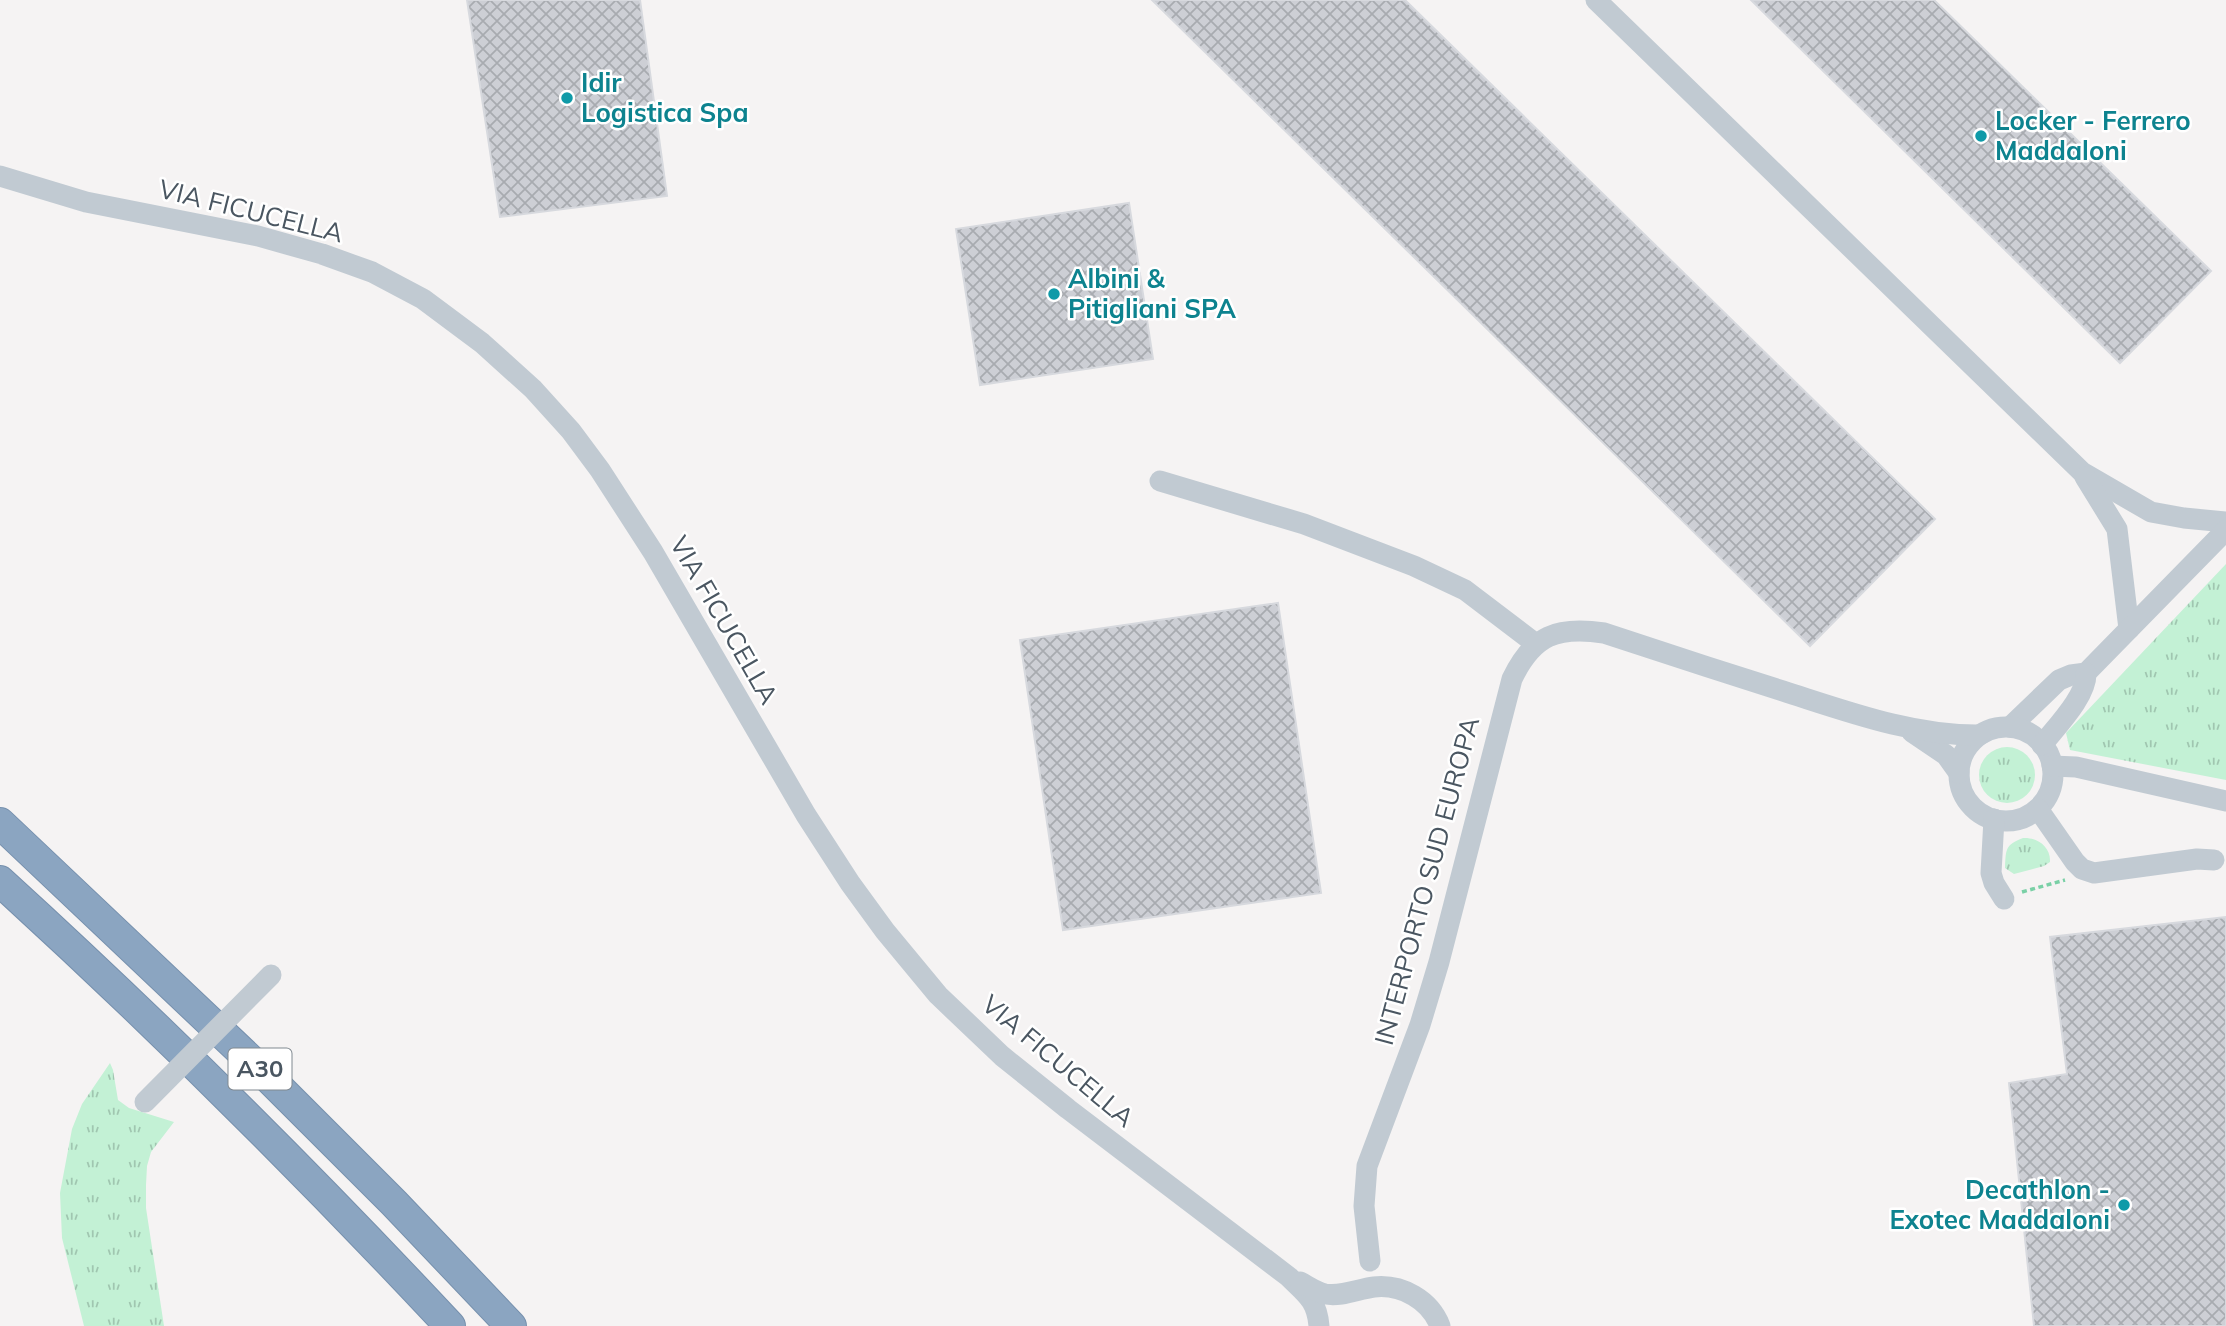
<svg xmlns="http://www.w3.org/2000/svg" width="2226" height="1326" viewBox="0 0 2226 1326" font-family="Mulish,sans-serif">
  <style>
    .grass { fill: url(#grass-tufts) }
    .building { fill: url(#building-cross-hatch); stroke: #d7d9de; stroke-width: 2 }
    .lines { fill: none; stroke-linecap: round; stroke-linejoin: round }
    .highway-casing { stroke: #7690ad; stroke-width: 32 }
    .path { stroke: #7ad0a6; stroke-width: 3.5; stroke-dasharray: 5 3.5; stroke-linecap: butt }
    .minor { stroke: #c1cad2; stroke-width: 21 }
    .highway { stroke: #8ba5c1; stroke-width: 30 }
    .minor-bridge { stroke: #c1cad2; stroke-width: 21 }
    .culture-dot { fill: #0f9aa8; stroke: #fff; stroke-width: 2.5 }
    .labels { text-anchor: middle; stroke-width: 5; stroke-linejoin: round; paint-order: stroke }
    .shield { fill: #fff; stroke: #808990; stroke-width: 2 }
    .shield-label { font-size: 24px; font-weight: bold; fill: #4a5661 }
    .culture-label { font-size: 26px; font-weight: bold; fill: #0d838f; stroke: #fff; text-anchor: start }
    .street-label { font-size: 26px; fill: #4a5661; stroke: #fff }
  </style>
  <defs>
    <pattern id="grass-tufts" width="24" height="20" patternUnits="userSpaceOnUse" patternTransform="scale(1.75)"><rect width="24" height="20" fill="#c3f1d5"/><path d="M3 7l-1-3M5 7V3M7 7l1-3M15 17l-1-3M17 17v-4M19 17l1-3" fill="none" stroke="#a0c6b0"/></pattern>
    <pattern id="building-cross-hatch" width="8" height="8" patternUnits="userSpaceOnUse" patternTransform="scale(1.75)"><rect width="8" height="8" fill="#cdcfd5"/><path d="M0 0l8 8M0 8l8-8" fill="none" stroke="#a8abb0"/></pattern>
  </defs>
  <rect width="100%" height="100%" fill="#f5f3f3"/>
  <!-- grass -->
  <g class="grass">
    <path d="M2226,564v216l-156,-30 -4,-17z"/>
    <circle cx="2007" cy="775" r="28"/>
    <path d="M2023,838c14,-1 28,9 27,24l-6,4 -30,8 -9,-6c1,-19 0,-23 18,-30z"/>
    <path d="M110,1063l3,7 5,30 11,8 45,14 -23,30 -4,14 -1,19v23l18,118h-80l-22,-88 -2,-45 12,-64 10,-25z"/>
  </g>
  <!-- building -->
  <g class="building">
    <path d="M467,0h173l27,196 -167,21z"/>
    <path d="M1152,0h253l530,519 -125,127z"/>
    <path d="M1751,0h183l277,271 -91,92z"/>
    <path d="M1129,203l24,156 -173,26 -24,-156z"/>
    <path d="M1278,603l43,290 -258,37 -43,-290z"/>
    <path d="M2226,917v409h-192l-25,-243 58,-9 -17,-137z"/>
  </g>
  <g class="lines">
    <!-- highway casing -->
    <g class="highway-casing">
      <g id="highway">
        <path d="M0,823l262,248 132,132 117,123"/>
        <path d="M0,881c156,142 306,291 450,445"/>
      </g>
    </g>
    <!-- path -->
    <path class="path" d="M2022,892l43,-12"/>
    <!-- minor -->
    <g class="minor">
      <path d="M1596,0l486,472 69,40 33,6 42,4"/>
      <path d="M0,176l86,26 172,34 64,18 50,18 51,27 59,44 51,46 38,42 29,39 53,82 153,263 44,68 35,48 53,64 64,61 66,53 221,168c17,17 28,23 30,49"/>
      <path d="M2085,477l32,52 12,100"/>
      <path d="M1160,481l144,43 110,42 51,24 71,54"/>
      <path d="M2010,727l49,-47 12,-5 15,-2 140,-143"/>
      <circle cx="2006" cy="774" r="47"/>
      <path d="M1912,732l34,23 13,18"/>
      <path d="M2042,745c14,-18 45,-49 44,-72"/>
      <path d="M2052,766l24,1 150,34"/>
      <path d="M2038,809l37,53 7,7 12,4 103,-14 17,1"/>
      <path d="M1994,819l-3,54 3,10 10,16"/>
      <path d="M1370,1261l-6,-55 3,-40 53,-141 19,-63 73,-283c21,-44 45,-53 92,-46 60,20 119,39 179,58 63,20 130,45 197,44"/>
      <path d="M1300,1282c8,4 16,10 25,12 17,3 33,-5 49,-7 28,-3 56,13 66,39"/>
    </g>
    <!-- highway -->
    <use href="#highway" class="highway"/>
    <!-- minor-bridge -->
    <path class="minor-bridge" d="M145,1102l126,-127"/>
  </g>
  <!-- markers -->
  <g class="culture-dot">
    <circle cx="567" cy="98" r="7"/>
    <circle cx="1981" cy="136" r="7"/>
    <circle cx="1054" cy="294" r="7"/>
    <circle cx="2124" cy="1205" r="7"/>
  </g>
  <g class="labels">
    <!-- shield labels -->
    <rect class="shield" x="228.5" y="1048.5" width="63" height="41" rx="5"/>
    <g class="shield-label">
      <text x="260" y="1077">A30</text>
    </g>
    <!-- culture labels -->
    <g class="culture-label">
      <text x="581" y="92">Idir<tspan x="581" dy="30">Logistica Spa</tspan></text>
      <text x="1995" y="130">Locker - Ferrero<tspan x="1995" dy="30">Maddaloni</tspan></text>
      <text x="1068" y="288">Albini &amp;<tspan x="1068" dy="30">Pitigliani SPA</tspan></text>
      <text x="2110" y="1199" text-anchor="end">Decathlon -<tspan x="2110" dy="30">Exotec Maddaloni</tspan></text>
    </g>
    <!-- street labels -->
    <g class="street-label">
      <text transform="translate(251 211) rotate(14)" y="9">VIA FICUCELLA</text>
      <text transform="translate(724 620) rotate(60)" y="9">VIA FICUCELLA</text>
      <text transform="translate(1427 881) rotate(-75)" y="9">INTERPORTO SUD EUROPA</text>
      <text transform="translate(1058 1061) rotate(40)" y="9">VIA FICUCELLA</text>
    </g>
  </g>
</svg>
